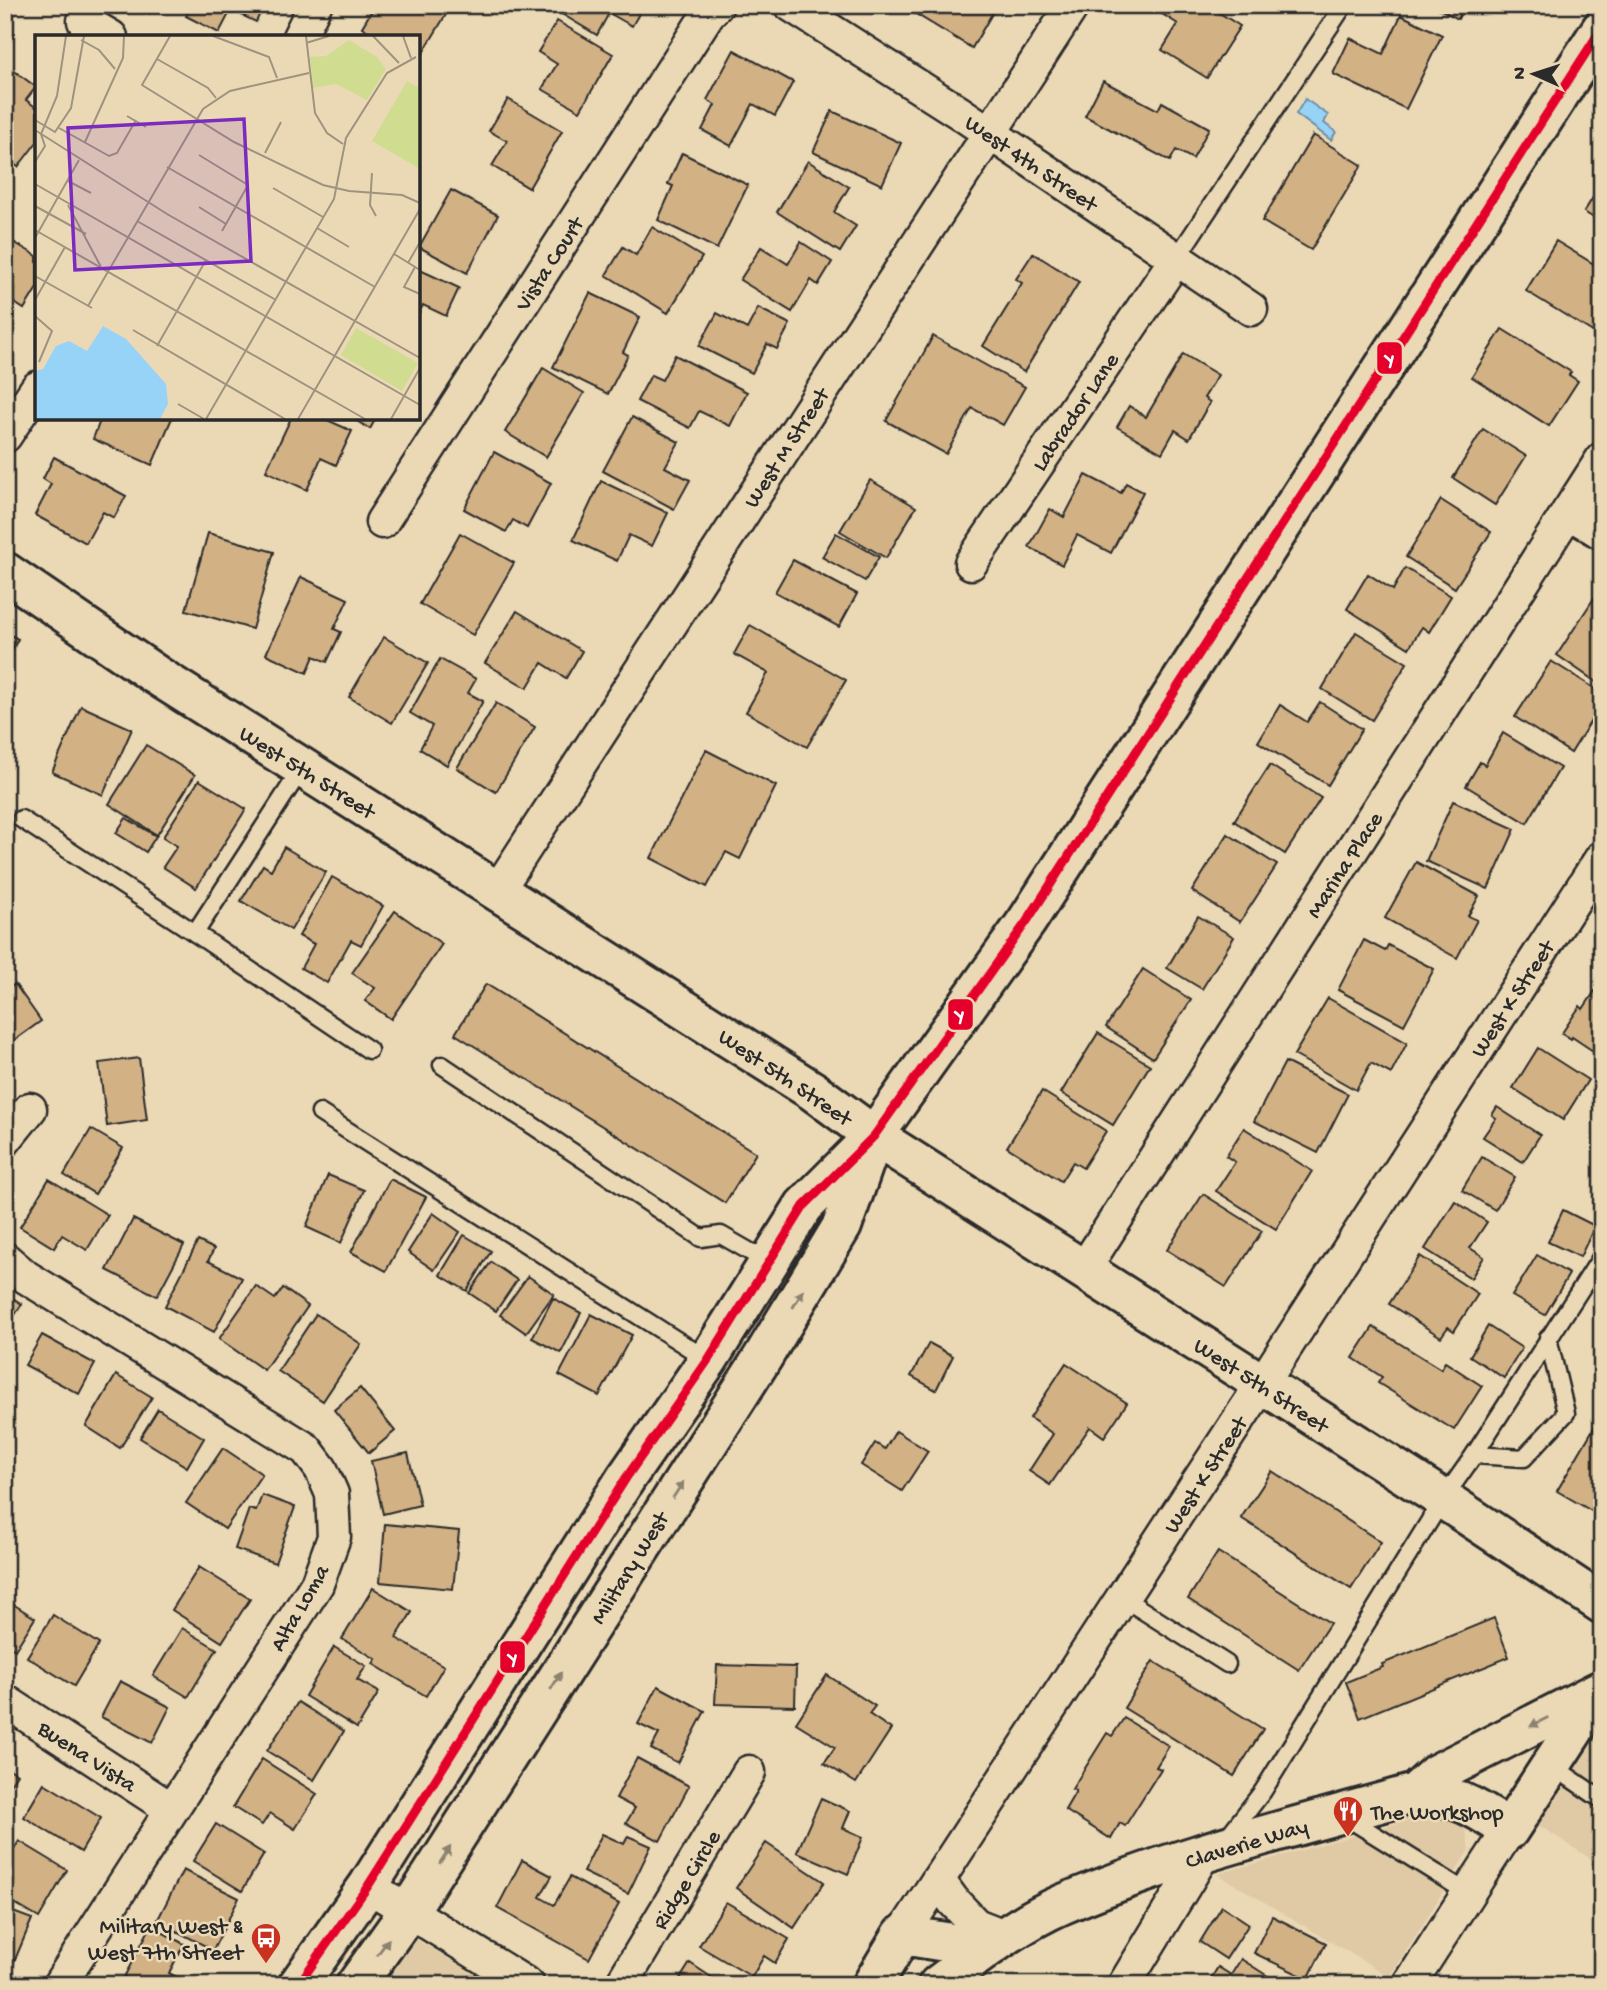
<svg xmlns="http://www.w3.org/2000/svg" width="1607" height="1990" viewBox="0 0 1607 1990" font-family="'Gochi Hand',sans-serif">
  <style>
    .built { fill: #e0caa5 }
    .water { fill: #97d2f7; stroke: #6c8fa5; stroke-width: 2 }
    .building { fill: #d2b185; stroke: #2b2b2b; stroke-width: 2 }
    .lines { fill: none; stroke-linecap: round; stroke-linejoin: round }
    .lane-casing { stroke: #2b2b2b; stroke-width: 21 }
    .street-casing { stroke: #2b2b2b; stroke-width: 37 }
    .secondary-casing { stroke: #2b2b2b; stroke-width: 44 }
    .lane { stroke: #ebd9b6; stroke-width: 16 }
    .street { stroke: #ebd9b6; stroke-width: 32 }
    .secondary { stroke: #ebd9b6; stroke-width: 38 }
    .bus-1-casing { stroke: #ebd9b6; stroke-width: 14 }
    .bus-1 { stroke: #e4002b; stroke-width: 9 }
    .oneway { fill: #8b8270 }
    .labels { text-anchor: middle; stroke-width: 5; stroke-linejoin: round; paint-order: stroke }
    .street-label { font-size: 23px; fill: #2b2b2b; stroke: #ebd9b6 }
    .poi-label { font-size: 23px; fill: #2b2b2b; stroke: #ebd9b6; text-anchor: start }
    .inset-road { fill: none; stroke: #9e937e; stroke-width: 2 }
    .view { fill: #7b2cbf; fill-opacity: 0.15; stroke: #7b2cbf; stroke-width: 3.5 }
    .inset-edge { fill: none; stroke: #2b2b2b; stroke-width: 3.5 }
    .line-badge { stroke: #ebd9b6; stroke-width: 2.5 }
    .badge-label { font-size: 19px; text-anchor: middle; font-weight: bold; fill: #fff }
  </style>
  <rect width="100%" height="100%" fill="#ebd9b6"/>
  <filter id="ink" filterUnits="userSpaceOnUse"><feTurbulence type="fractalNoise" baseFrequency=".0143" numOctaves="2"/><feDisplacementMap in="SourceGraphic" scale="14" xChannelSelector="R" yChannelSelector="G"/><feConvolveMatrix kernelMatrix="1 2 1 2 8 2 1 2 1" color-interpolation-filters="sRGB"/></filter>
  <g filter="url(#ink)">
    <!-- built -->
    <g class="built">
      <path d="M1602,1720v146l-67,-43z"/>
      <path d="M1440,1811l25,11 4,28 -79,127 -173,-103z"/>
      <path d="M414,1938l79,47h-114z"/>
    </g>
    <!-- water -->
    <path class="water" d="M1305,99l23,16 -4,8 12,9 -5,8 -35,-26z"/>
    <!-- building -->
    <g class="building">
      <path d="M192,5h72l-8,17 -25,-12 -12,23 -33,-17z"/>
      <path d="M375,5h71l4,3 -32,53v-24h-41l-15,-10z"/>
      <path d="M558,5h86l-12,21 -23,-13 -12,22 -42,-25z"/>
      <path d="M901,5h96l-25,43z"/>
      <path d="M1153,5h54l33,21 -33,52 -45,-28 16,-26 -27,-17z"/>
      <path d="M1432,5h33l-7,14z"/>
      <path d="M1401,15l41,20 -36,74 -73,-35 17,-36 33,16z"/>
      <path d="M557,21l56,33 -33,57 -38,-22 15,-25 -19,-12z"/>
      <path d="M734,50l59,32 -18,34 -22,-12 -22,42 -29,-16 13,-25 -8,-5z"/>
      <path d="M9,67l27,20 -10,13 11,8v34l-19,25 -13,-9v-86z"/>
      <path d="M1103,81l55,29 4,-8 47,26 -16,31 -17,-9 -6,11 -85,-45z"/>
      <path d="M508,99l54,32 -33,57 -37,-22 15,-25 -18,-10z"/>
      <path d="M832,111l69,32 -19,42 -69,-33z"/>
      <path d="M1313,135l49,30 -51,85 -49,-29z"/>
      <path d="M682,153l66,32 -31,64 -59,-29 15,-34 -5,-2z"/>
      <path d="M808,161l41,26 -15,25 22,14 -16,26 -63,-40z"/>
      <path d="M1602,183v40l-18,-11z"/>
      <path d="M451,190l47,25 -31,58 -48,-26z"/>
      <path d="M652,227l50,30 -34,56 -62,-38 17,-28 13,8z"/>
      <path d="M5,237l32,19v32l-13,21 -19,-12z"/>
      <path d="M1556,241l46,28 -1,68 -75,-46z"/>
      <path d="M801,242l31,20 -14,23 -7,-5 -19,32 -52,-32 21,-33 27,17z"/>
      <path d="M1033,253l46,29 -55,90 -41,-26 39,-63 -6,-4z"/>
      <path d="M418,269l41,19 -13,28 -23,-11 -5,10z"/>
      <path d="M590,293l50,24 -17,35 5,3 -20,39 -55,-27z"/>
      <path d="M758,308l32,16 -13,25 -10,-5 -15,29 -53,-27 18,-33 30,16z"/>
      <path d="M1502,329l69,43 -2,3 9,6 -29,45 -77,-49z"/>
      <path d="M933,336l92,51 -22,38 -31,-17 -26,46 -60,-33z"/>
      <path d="M1183,354l35,21 -14,23 6,4 -21,37 -14,-9 -13,23 -45,-26 12,-21 17,11z"/>
      <path d="M675,355l72,37 -17,34 -31,-15 -9,17 -53,-27 14,-26 11,5z"/>
      <path d="M543,368l41,25 -38,64 -41,-25z"/>
      <path d="M632,417l47,25 -14,25 25,13 -16,29 -71,-38z"/>
      <path d="M101,418h71l-20,47 -59,-26z"/>
      <path d="M291,418h32l29,13 -16,34 -15,-7 -14,32 -41,-19z"/>
      <path d="M352,418h24l-6,11z"/>
      <path d="M1483,429l43,27 -31,49 -42,-27z"/>
      <path d="M494,452l57,31 -24,45 -14,-8 -7,12 -42,-23z"/>
      <path d="M54,457l72,39 -12,22 -11,-6 -17,31 -51,-28 16,-31 -8,-5z"/>
      <path d="M1086,475l35,18 5,-10 17,9 -32,61 -34,-18 -15,30 -33,-18 21,-38 14,8z"/>
      <path d="M870,480l46,27 -30,51 -46,-27z"/>
      <path d="M601,481l67,32 -16,33 -23,-11 -12,26 -44,-21z"/>
      <path d="M1441,500l50,32 -36,56 -49,-31z"/>
      <path d="M208,533l66,19 -22,77 -66,-19z"/>
      <path d="M460,533l54,30 -41,72 -53,-31z"/>
      <path d="M836,533l43,24 -14,24 -43,-24z"/>
      <path d="M793,560l64,34 -18,33 -64,-35z"/>
      <path d="M1405,568l46,28 -22,36 -7,-5 -13,21 -62,-39 21,-35 25,16z"/>
      <path d="M301,577l47,22 -14,30 7,3 -14,30 -13,-6 -7,17 -41,-19z"/>
      <path d="M1594,598l8,5v83l-45,-31z"/>
      <path d="M517,611l65,40 -16,27 -24,-15 -15,25 -42,-25z"/>
      <path d="M750,625l96,55 -39,67 -61,-35 22,-39 -34,-19z"/>
      <path d="M5,632l13,7 -13,25z"/>
      <path d="M1356,632l51,31 -35,57 -50,-31z"/>
      <path d="M384,637l44,26 -36,60 -43,-26z"/>
      <path d="M440,659l36,20 -8,14 15,8 -36,64 -27,-16 12,-23 -22,-13z"/>
      <path d="M1551,661l51,32v10l-31,50 -56,-36z"/>
      <path d="M1320,702l42,27 -34,56 -70,-43 22,-37 27,17z"/>
      <path d="M496,703l39,24 -39,65 -39,-24z"/>
      <path d="M81,706l51,23 -29,66 -51,-23z"/>
      <path d="M1503,733l57,35 -33,55 -61,-37 14,-24 5,3z"/>
      <path d="M146,745l49,30 -38,60 -48,-31z"/>
      <path d="M706,750l70,36 -36,73 -14,-7 -19,35 -56,-29z"/>
      <path d="M1270,765l51,33 -36,56 -51,-33z"/>
      <path d="M199,780l47,29 -50,79 -33,-21 14,-21 -14,-9z"/>
      <path d="M1453,801l62,28 -27,60 -62,-28z"/>
      <path d="M126,818l30,18 -10,16 -30,-19z"/>
      <path d="M1228,834l49,31 -37,57 -48,-31z"/>
      <path d="M284,847l42,25 -35,58 -50,-29 22,-36 8,5z"/>
      <path d="M1416,862l63,34 -11,20 9,4 -20,38 -72,-40z"/>
      <path d="M332,877l51,29 -22,39 -10,-5 -24,43 -26,-15 13,-24 -15,-8z"/>
      <path d="M395,911l47,33 -51,75 -26,-18 10,-13 -23,-15z"/>
      <path d="M1198,916l36,21 -32,52 -35,-21z"/>
      <path d="M1364,940l21,11 3,-6 46,24 -30,56 -66,-35z"/>
      <path d="M1143,969l48,31 -38,58 -47,-31z"/>
      <path d="M15,984l26,37 -36,26v-56z"/>
      <path d="M486,984l270,169 -31,50 -270,-169z"/>
      <path d="M1602,986v71l-30,-20 -1,2 -9,-6 18,-27 3,3 12,-18 3,1z"/>
      <path d="M1328,998l79,45 -16,31 -20,-11 -15,27 -62,-35z"/>
      <path d="M1098,1033l52,32 -37,60 -52,-32z"/>
      <path d="M1538,1048l50,32 -25,40 -50,-32z"/>
      <path d="M139,1058l8,62 -40,6 -8,-63z"/>
      <path d="M1285,1062l63,32 -30,59 -64,-32z"/>
      <path d="M1042,1091l64,40 -23,37 -10,-6 -12,19 -54,-34z"/>
      <path d="M1497,1107l43,28 -17,27 -40,-25 13,-19 -4,-3z"/>
      <path d="M1244,1128l68,43 -36,58 -60,-38 19,-29 -9,-6z"/>
      <path d="M91,1129l32,19 -28,46 -31,-19z"/>
      <path d="M1482,1157l33,20 -20,33 -33,-20z"/>
      <path d="M328,1175l36,15 -23,53 -35,-16z"/>
      <path d="M49,1179l59,36 -21,35 -25,-15 -8,13 -34,-21z"/>
      <path d="M390,1179l36,18 -40,74 -35,-19z"/>
      <path d="M1203,1194l59,37 -36,56 -59,-37z"/>
      <path d="M1455,1201l32,21 -17,26 14,9 -13,21 -46,-29z"/>
      <path d="M1563,1210l32,16 -15,31 -32,-15z"/>
      <path d="M433,1213l27,19 -26,38 -26,-18z"/>
      <path d="M133,1219l51,26 -27,51 -50,-26z"/>
      <path d="M464,1235l27,16 -24,40 -27,-16z"/>
      <path d="M198,1241l16,8 -6,12 34,17 -28,54 -49,-26z"/>
      <path d="M1537,1255l32,19 -24,41 -33,-19z"/>
      <path d="M1420,1256l58,38 -24,37 -6,-4 -7,10 -52,-33z"/>
      <path d="M491,1262l26,18 -21,31 -27,-18z"/>
      <path d="M528,1276l26,18 -28,39 -26,-18z"/>
      <path d="M256,1286l19,13 8,-11 25,18 -44,64 -45,-31z"/>
      <path d="M5,1293l17,11 -17,26z"/>
      <path d="M553,1298l28,15 -20,40 -29,-15z"/>
      <path d="M316,1314l45,30 -38,57 -45,-30z"/>
      <path d="M591,1314l41,21 -33,61 -40,-21z"/>
      <path d="M1488,1326l34,22 -18,30 -34,-22z"/>
      <path d="M1373,1327l68,42 4,-7 37,24 -28,44 -76,-47 4,-6 -29,-19z"/>
      <path d="M42,1335l53,29 -16,30 -54,-29z"/>
      <path d="M929,1343l24,13 -17,34 -25,-14z"/>
      <path d="M1066,1363l61,40 -23,34 -14,-10 -40,58 -21,-14 24,-37 -23,-16z"/>
      <path d="M116,1375l36,22 -32,51 -34,-22z"/>
      <path d="M360,1388l35,43 -26,22 -35,-43z"/>
      <path d="M158,1409l46,29 -17,29 -47,-29z"/>
      <path d="M1602,1414v103l-45,-26z"/>
      <path d="M896,1431l32,20 -26,40 -41,-26 14,-22 10,6z"/>
      <path d="M223,1448l39,26 -37,55 -39,-26z"/>
      <path d="M408,1453l12,52 -37,9 -12,-53z"/>
      <path d="M1272,1471l109,71 -30,47 -110,-71z"/>
      <path d="M262,1495l33,12 -20,56 -40,-14 14,-40 7,2z"/>
      <path d="M385,1524l74,7 -6,58 -73,-7z"/>
      <path d="M1218,1552l112,71 -31,47 -111,-71z"/>
      <path d="M199,1567l51,32 -28,43 -50,-32z"/>
      <path d="M373,1588l39,24 -16,26 48,28 -18,30 -53,-32 3,-5 -34,-20z"/>
      <path d="M5,1599l30,19 -20,32 -10,-6z"/>
      <path d="M53,1615l46,29 -25,42 -47,-29z"/>
      <path d="M1494,1618l15,39 -149,61 -14,-36 37,-15 -1,-3z"/>
      <path d="M182,1628l35,21 -29,48 -35,-21z"/>
      <path d="M334,1647l32,19 -9,14 22,12 -22,36 -52,-32z"/>
      <path d="M1153,1661l110,68 -29,47 -110,-68z"/>
      <path d="M717,1665l79,2 -1,39 -80,-2z"/>
      <path d="M827,1675l48,31 -6,8 22,15 -35,54 -32,-20 11,-16 -39,-24z"/>
      <path d="M120,1681l50,26 -18,36 -51,-26z"/>
      <path d="M658,1686l47,25 -27,52 -27,-14 8,-15 -21,-10z"/>
      <path d="M298,1702l46,29 -30,49 -47,-29z"/>
      <path d="M1124,1718l45,28 -13,21 5,2 -36,57 -5,-3 -9,16 -46,-29 11,-19 -4,-2 35,-56 5,3z"/>
      <path d="M637,1758l52,28 -29,55 -34,-18 9,-15 -19,-10z"/>
      <path d="M262,1759l55,35 -22,35 -25,-16 -8,12 -29,-18z"/>
      <path d="M5,1766l12,8 -12,18z"/>
      <path d="M44,1783l57,35 -20,34 -57,-35z"/>
      <path d="M821,1798l29,13 -7,17 20,9 -15,37 -51,-22z"/>
      <path d="M216,1824l48,30 -22,37 -49,-30z"/>
      <path d="M602,1834l22,10 4,-8 23,10 -23,48 -45,-22z"/>
      <path d="M19,1841l48,29 -28,48 -34,-20 9,-18 -9,-5v-10z"/>
      <path d="M766,1843l58,39 -30,46 -58,-40z"/>
      <path d="M522,1860l30,16 -12,21 14,8 16,-28 49,27 -30,55 -92,-51z"/>
      <path d="M183,1870l56,28 -26,52 -56,-29z"/>
      <path d="M726,1902l63,37 -14,24 -11,-7 -12,21 -53,-31z"/>
      <path d="M1222,1906l27,18 -23,35 -26,-17z"/>
      <path d="M5,1909l27,10 -23,55 -4,-2z"/>
      <path d="M1272,1916l54,27 -18,36 -54,-26z"/>
      <path d="M151,1926l33,18 -15,29 22,12h-53l-14,-8z"/>
      <path d="M1241,1959l33,21 -3,5h-64l11,-18 13,8z"/>
      <path d="M690,1963l33,22h-47z"/>
    </g>
    <g class="lines">
      <!-- lane casing -->
      <g class="lane-casing">
        <g id="lane">
          <path d="M1176,259l168,-254"/>
          <path d="M21,819l174,114 107,-165"/>
          <path d="M195,933l174,117"/>
          <path d="M442,1065l259,173 20,-3 47,27"/>
          <path d="M320,1113l388,247"/>
          <path d="M1474,1455l50,3 42,-45 -18,-75"/>
          <path d="M1123,1598l104,66"/>
          <path d="M1551,1765l51,35"/>
          <path d="M1346,1817l122,76"/>
          <path d="M1226,1839l37,-48 180,-292 31,-44 128,-199"/>
        </g>
      </g>
      <!-- street casing -->
      <g class="street-casing">
        <g id="street">
          <path d="M791,5l169,108 291,196"/>
          <path d="M84,21l27,16"/>
          <path d="M299,37l16,-32"/>
          <path d="M5,436l32,-48"/>
          <path d="M1568,512l34,21"/>
          <path d="M382,522l326,-508 9,-9"/>
          <path d="M971,563l205,-304"/>
          <path d="M498,890l575,-885"/>
          <path d="M5,1140l25,-31"/>
          <path d="M5,1259l21,18 280,172 15,20 11,25 2,43 -17,47 -258,401"/>
          <path d="M1084,1269l518,-810"/>
          <path d="M5,1701l166,108"/>
          <path d="M938,1880l16,22 22,23 28,11"/>
          <path d="M368,1886l160,99"/>
          <path d="M902,1935l360,-551 340,-527"/>
          <path d="M621,1985l128,-213"/>
          <path d="M1124,1985l81,-133"/>
          <path d="M1409,1985l100,-155"/>
        </g>
      </g>
      <!-- secondary casing -->
      <g class="secondary-casing">
        <g id="secondary">
          <path d="M5,572l151,103 657,416 61,45 569,363 159,105"/>
          <path d="M1415,1793c41,2 62,15 94,37l89,-137"/>
          <path d="M298,1985l70,-99 258,-408 82,-118 96,-154 70,-70 153,-215 575,-893"/>
          <path d="M356,1985l52,-73 355,-555 79,-131 29,-82"/>
          <path d="M872,1985l30,-50 56,9 44,-8"/>
          <path d="M938,1985c40,-30 79,-61 125,-81 114,-49 234,-77 352,-111l21,-19 163,-83"/>
        </g>
      </g>
      <!-- lane -->
      <use href="#lane" class="lane"/>
      <!-- street -->
      <use href="#street" class="street"/>
      <!-- secondary -->
      <use href="#secondary" class="secondary"/>
      <!-- bus-1 casing -->
      <g class="bus-1-casing">
        <path id="bus-1" d="M298,1985l70,-99 258,-408 82,-118 96,-154 70,-70 153,-215 575,-893"/>
      </g>
      <!-- bus-1 -->
      <use href="#bus-1" class="bus-1"/>
    </g>
    <!-- one-way arrows -->
    <defs><path id="oneway-solid" d="M-6-.8H1V-3.2L6.5 0L1 3.2V.8H-6Z" transform="scale(1.75)"/></defs>
    <g class="oneway">
      <use href="#oneway-solid" transform="translate(798 1299) rotate(-59)"/>
      <use href="#oneway-solid" transform="translate(678 1490) rotate(-57)"/>
      <use href="#oneway-solid" transform="translate(556 1681) rotate(-58)"/>
      <use href="#oneway-solid" transform="translate(1539 1722) rotate(153)"/>
      <use href="#oneway-solid" transform="translate(445 1855) rotate(-57)"/>
      <use href="#oneway-solid" transform="translate(383 1947) rotate(-54)"/>
    </g>
  </g>
  <!-- icons -->
  <defs>
    <g id="restaurant-pin" transform="scale(1.575)"><path d="M0 17L-7.5 6A9.5 9.5 0 1 1 7.5 6Z" fill="#c8321e" stroke="#ebd9b6"/><path d="M-5-6h1v4h1v-4h1v4h1v-4h1v5L-1.5 .5V6h-2V.5L-5-1ZM5-6V6H3V1.5H1.5Q1.5-4 5-6Z" fill="#fff"/></g>
    <g id="bus-pin" transform="scale(1.575)"><path d="M0 17L-7.5 6A9.5 9.5 0 1 1 7.5 6Z" fill="#c8321e" stroke="#ebd9b6"/><path d="M-5-6H5V4H4V6H2V4H-2V6H-4V4H-5ZM-3.5-4V0h7V-4ZM-3.5 1.2v1.5H-2V1.2ZM2 1.2v1.5H3.5V1.2Z" fill="#fff"/></g>
  </defs>
  <g fill-rule="evenodd">
    <use href="#restaurant-pin" x="1348" y="1811"/>
    <use href="#bus-pin" x="266" y="1938"/>
  </g>
  <g class="labels">
    <!-- street labels -->
    <g class="street-label">
      <text transform="translate(1032 162) rotate(34)" y="8">West 4th Street</text>
      <text transform="translate(548 263) rotate(-57)" y="8">Vista Court</text>
      <text transform="translate(1074 411) rotate(-56)" y="8">Labrador Lane</text>
      <text transform="translate(785 447) rotate(-57)" y="8">West M Street</text>
      <text transform="translate(308 771) rotate(32)" y="8">West 5th Street</text>
      <text transform="translate(1343 864) rotate(-57)" y="8">Marina Place</text>
      <text transform="translate(1511 998) rotate(-57)" y="8">West K Street</text>
      <text transform="translate(786 1076) rotate(34)" y="8">West 5th Street</text>
      <text transform="translate(1262 1384) rotate(33)" y="8">West 5th Street</text>
      <text transform="translate(1204 1474) rotate(-57)" y="8">West K Street</text>
      <text transform="translate(628 1567) rotate(-58)" y="8">Military West</text>
      <text transform="translate(298 1607) rotate(-60)" y="8">Alta Loma</text>
      <text transform="translate(88 1755) rotate(33)" y="8">Buena Vista</text>
      <text transform="translate(1246 1842) rotate(-17)" y="8">Claverie Way</text>
      <text transform="translate(685 1879) rotate(-59)" y="8">Ridge Circle</text>
    </g>
    <!-- poi labels -->
    <g class="poi-label">
      <text x="1371" y="1819">The Workshop</text>
      <text x="243" y="1933" text-anchor="end">Military West &amp;<tspan x="243" dy="26">West 7th Street</tspan></text>
    </g>
  </g>
  <!-- overview -->
  <g transform="translate(35 35)">
    <rect width="385" height="385" fill="#ebd9b6"/>
    <path d="M314,5l28,17 9,12 -19,31 -31,-16 -23,4 -3,-31 16,-1zM372,46l13,7v81l-48,-28zM321,293l62,35 -16,28 -61,-36z" fill="#d0dd91"/>
    <path d="M68,291l23,13 40,45 2,20 -8,15h-125v-48l8,-2 13,-23 13,-5 18,10z" fill="#97d2f7"/>
    <path class="inset-road" d="M135,1l-28,49 92,57 89,43 26,6 53,4 18,8M178,1l56,21 8,21M271,1l9,77 12,20 16,11M338,1l26,27M368,1l8,22M46,5l18,10 16,19M271,8l23,-7M122,24l51,29 8,10M92,81l19,11M0,85l20,12 16,-24 13,-72M24,93l50,28 8,-3 19,-33M0,95l132,84 253,144M50,107l38,-84 1,-22M230,118l16,-31M164,120l49,30 -26,46M0,127l10,-16 -4,-12 16,-38 9,-60M132,132l208,120M337,138l-2,32 6,11M33,146l23,12M0,149l385,221M238,153l50,29M33,170l33,62M0,171l51,28M164,172l27,17M102,186l139,79M282,193l32,19M0,195l330,189M0,203l44,-78M359,219l26,16M373,228l12,-21M380,232l-11,20 16,7M0,241l57,32M0,265l30,-53M53,271l115,-197 27,-18 79,-18M0,281l17,15 -13,31M98,295l152,89M122,311l49,-86M143,369l26,15M171,384l128,-220 12,-61 41,-65 29,-16M263,384l122,-210M356,384l29,-51"/>
    <path class="view" d="M209,84l7,142 -176,9 -7,-142z"/>
    <rect width="385" height="385" class="inset-edge"/>
  </g>
  <g class="line-badge">
    <rect x="1376" y="341" width="27" height="34" rx="7" fill="#e4002b"/>
    <rect x="947" y="998" width="27" height="33" rx="7" fill="#e4002b"/>
    <rect x="499" y="1640" width="27" height="34" rx="7" fill="#e4002b"/>
  </g>
  <g class="badge-label">
    <text x="1390" y="365">Y</text>
    <text x="960" y="1021">Y</text>
    <text x="513" y="1664">Y</text>
  </g>
  <!-- margin -->
  <rect width="1607" height="1990" fill="none" stroke="#ebd9b6" stroke-width="28"/>
  <rect x="14" y="14" width="1579" height="1962" fill="none" stroke="#2b2b2b" stroke-width="2.5" filter="url(#ink)"/>
  <!-- north arrow -->
  <g transform="translate(1534 74) rotate(273)" stroke="#ebd9b6" stroke-width="5" paint-order="stroke">
  <path d="M0-5L12 26L0 18L-12 26Z" fill="#2b2b2b"/>
  <text y="-10" font-size="19" font-weight="bold" text-anchor="middle" fill="#2b2b2b">N</text>
  </g>
</svg>
